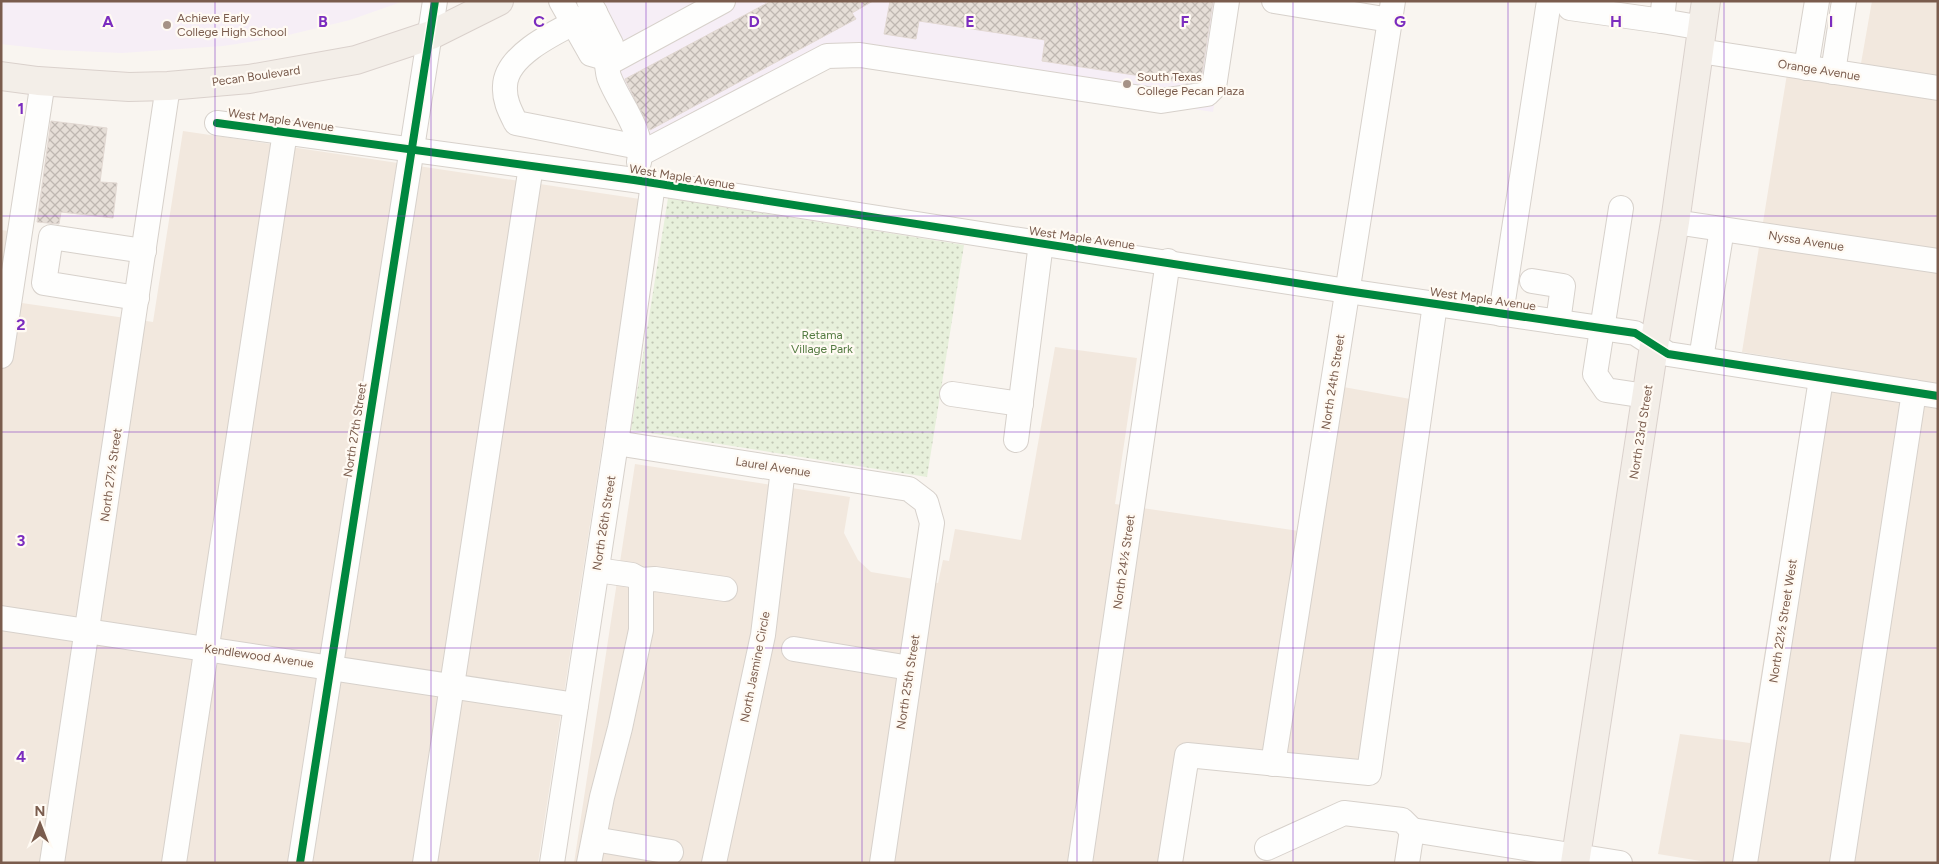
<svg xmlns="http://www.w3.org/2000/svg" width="1939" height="864" viewBox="0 0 1939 864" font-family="Figtree,sans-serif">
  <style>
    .residential { fill: #f2e8de }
    .education { fill: #f6eef6 }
    .park { fill: url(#park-dots) }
    .building { fill: url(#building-cross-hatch); stroke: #e2d8d2 }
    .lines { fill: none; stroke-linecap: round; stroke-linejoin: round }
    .minor-casing { stroke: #d7d1cb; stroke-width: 26 }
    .major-casing { stroke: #dad1cc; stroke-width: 30 }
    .minor { stroke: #fefefd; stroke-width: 24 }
    .major { stroke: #f3eee8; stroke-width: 28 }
    .cycleway-casing { stroke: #fffaf3; stroke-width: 11 }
    .cycleway { stroke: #00873e; stroke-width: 8 }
    .grid { fill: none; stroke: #7b2cbf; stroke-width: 1; stroke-opacity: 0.55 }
    .poi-dot { fill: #a69286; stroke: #fffaf3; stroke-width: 2 }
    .labels { text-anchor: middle; stroke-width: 4.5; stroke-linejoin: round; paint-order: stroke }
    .poi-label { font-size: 12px; fill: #7a5c4d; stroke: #fffaf3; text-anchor: start }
    .street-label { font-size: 12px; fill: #7a5c4d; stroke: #fffaf3 }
    .park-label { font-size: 12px; fill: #537a41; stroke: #fffaf3 }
    .grid-label { font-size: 16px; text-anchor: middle; font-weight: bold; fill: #7b2cbf; stroke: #fffaf3; stroke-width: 4.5; stroke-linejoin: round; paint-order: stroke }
  </style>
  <defs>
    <pattern id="park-dots" width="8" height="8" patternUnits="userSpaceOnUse" patternTransform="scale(1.25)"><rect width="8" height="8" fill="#e7f0db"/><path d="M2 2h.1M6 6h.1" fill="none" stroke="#c0c6b4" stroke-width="1.8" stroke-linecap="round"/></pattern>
    <pattern id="building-cross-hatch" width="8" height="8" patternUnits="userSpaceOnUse" patternTransform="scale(1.25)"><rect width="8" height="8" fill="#e6ded7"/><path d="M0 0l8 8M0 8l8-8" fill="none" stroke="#bfb7b1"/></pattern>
  </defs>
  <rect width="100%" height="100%" fill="#f9f5f0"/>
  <!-- residential -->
  <g class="residential">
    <path d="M1872,1h66v862h-225l-55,-9 22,-120 70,9 61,-380 -69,-11 45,-278 70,12z"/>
    <path d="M183,131l457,68 -102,664h-537v-633l25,3 -11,69 138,20z"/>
    <path d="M1055,347l82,11 -22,146 184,27 22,-148 95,17 -55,378 -159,-16 -12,11 -11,90h-605l61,-399 215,33 -6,36 14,27 13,12 67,11 5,-23 6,1 6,-32 66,11z"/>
  </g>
  <!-- education -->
  <g class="education">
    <path d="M1,1h403l-54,19 -74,18 -53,8 -101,7 -67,-3 -54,-6z"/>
    <path d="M567,1h664l-18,111 -354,-55h-25l-183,93z"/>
  </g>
  <!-- park -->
  <path class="park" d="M668,198l296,47 -37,232 -296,-47z"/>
  <!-- building -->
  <g class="building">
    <path d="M771,1h102l-21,12 4,6 -206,111 -25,-51z"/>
    <path d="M890,1h323l-12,79 -14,3 -145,-22 3,-21 -126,-19 -3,18 -32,-5z"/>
    <path d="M51,121l56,7 -7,54 17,1 -4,35 -52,-6 -2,12 -22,-2z"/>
  </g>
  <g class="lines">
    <!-- minor casing -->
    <g class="minor-casing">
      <g id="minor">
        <path d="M561,1l30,53 14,4c3,6 2,13 4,19 10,27 36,54 30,85"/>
        <path d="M589,1l22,43 -6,14"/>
        <path d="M1274,1l116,19"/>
        <path d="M1664,1l-2,20 41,7"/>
        <path d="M1570,8l92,13"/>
        <path d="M595,12c-27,15 -89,39 -90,74 -1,14 5,25 11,37l123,24"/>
        <path d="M1700,51l238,37"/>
        <path d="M607,64l116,-63"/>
        <path d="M1806,68l11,-67"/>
        <path d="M1833,72l11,-71"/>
        <path d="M217,123l417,57 713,111 288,42 33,21 270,42"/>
        <path d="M640,154l187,-98 33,-1 301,46 46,-7 7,-7 13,-86"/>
        <path d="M1621,208l-26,166 11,16 40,6"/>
        <path d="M1675,222l263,39"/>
        <path d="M1532,281l31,5 -5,36"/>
        <path d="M137,298l-93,-15 7,-46 93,14"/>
        <path d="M1501,314l48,-313"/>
        <path d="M1,356l42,-275"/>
        <path d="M1701,359l21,-130"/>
        <path d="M952,394l69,10"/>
        <path d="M1016,440l25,-197"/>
        <path d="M616,443l293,46 17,13 6,21 -50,340"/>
        <path d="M641,580l14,-1 70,10"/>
        <path d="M1,618l575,87"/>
        <path d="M794,649l116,19"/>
        <path d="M1273,764l120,-763"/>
        <path d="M594,839l77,13"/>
        <path d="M1267,848l77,-35 58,7 10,10"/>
        <path d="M52,863l116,-777"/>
        <path d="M174,863l111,-731"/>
        <path d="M300,863l135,-862"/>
        <path d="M425,863l106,-697"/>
        <path d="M552,863l64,-420 37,-259"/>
        <path d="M589,863l13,-66 18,-69 21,-98v-50l-9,-5 -35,-5"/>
        <path d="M714,863l49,-228 20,-166"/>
        <path d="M1080,863l88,-602"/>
        <path d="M1170,863l17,-108 182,18 66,-469"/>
        <path d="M1407,863l5,-33 208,33"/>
        <path d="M1745,863l76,-484"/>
        <path d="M1842,863l72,-471"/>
      </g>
    </g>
    <!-- major casing -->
    <g class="major-casing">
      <g id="major">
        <path d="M1,76l37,5 91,6 39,-1 81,-7 107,-19 75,-25 68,-34"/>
        <path d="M1575,863l79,-517 21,-124 31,-221"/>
      </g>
    </g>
    <!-- minor -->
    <use href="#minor" class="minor"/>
    <!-- major -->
    <use href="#major" class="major"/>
    <!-- cycleway casing -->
    <g class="cycleway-casing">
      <g id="cycleway">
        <path d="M217,123l417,57 713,111 288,42 33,21 270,42"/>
        <path d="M300,863l135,-862"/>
      </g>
    </g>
    <!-- cycleway -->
    <use href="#cycleway" class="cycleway"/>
  </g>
  <!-- grid -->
  <path class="grid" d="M215,1v862M431,1v862M646,1v862M862,1v862M1077,1v862M1293,1v862M1508,1v862M1724,1v862M1,216h1937M1,432h1937M1,648h1937"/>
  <!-- markers -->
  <g class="poi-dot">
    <circle cx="167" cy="25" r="5"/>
    <circle cx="1127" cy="84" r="5"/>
  </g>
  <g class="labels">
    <!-- poi labels -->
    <g class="poi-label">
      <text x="177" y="22">Achieve Early<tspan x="177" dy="14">College High School</tspan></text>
      <text x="1137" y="81">South Texas<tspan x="1137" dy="14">College Pecan Plaza</tspan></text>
    </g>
    <!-- street labels -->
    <g class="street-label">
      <text transform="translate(1819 70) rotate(9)" y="4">Orange Avenue</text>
      <text transform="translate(256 76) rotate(-8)" y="4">Pecan Boulevard</text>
      <text transform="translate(281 120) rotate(8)" y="4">West Maple Avenue</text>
      <text transform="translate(682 177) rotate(9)" y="4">West Maple Avenue</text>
      <text transform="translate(1082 238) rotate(8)" y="4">West Maple Avenue</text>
      <text transform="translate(1806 241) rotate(9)" y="4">Nyssa Avenue</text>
      <text transform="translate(1483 299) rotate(8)" y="4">West Maple Avenue</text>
      <text transform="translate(1333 382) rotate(-81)" y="4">North 24th Street</text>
      <text transform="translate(355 430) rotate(-81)" y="4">North 27th Street</text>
      <text transform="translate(1641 432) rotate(-81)" y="4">North 23rd Street</text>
      <text transform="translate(773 467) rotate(9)" y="4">Laurel Avenue</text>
      <text transform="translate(111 475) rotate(-82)" y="4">North 27½ Street</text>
      <text transform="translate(604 523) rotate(-81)" y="4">North 26th Street</text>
      <text transform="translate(1124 562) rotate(-82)" y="4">North 24½ Street</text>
      <text transform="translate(1783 621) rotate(-81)" y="4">North 22½ Street West</text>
      <text transform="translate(259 656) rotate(8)" y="4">Kendlewood Avenue</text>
      <text transform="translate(755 667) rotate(-79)" y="4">North Jasmine Circle</text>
      <text transform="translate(908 682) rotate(-81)" y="4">North 25th Street</text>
    </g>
    <!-- park labels -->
    <g class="park-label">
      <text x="822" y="339">Retama<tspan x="822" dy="14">Village Park</tspan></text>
    </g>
  </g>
  <g class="grid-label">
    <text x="108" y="27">A</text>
    <text x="323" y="27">B</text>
    <text x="539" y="27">C</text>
    <text x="754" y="27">D</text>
    <text x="970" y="27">E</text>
    <text x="1185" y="27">F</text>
    <text x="1400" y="27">G</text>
    <text x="1616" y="27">H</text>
    <text x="1831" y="27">I</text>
    <text x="21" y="114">1</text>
    <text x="21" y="330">2</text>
    <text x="21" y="546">3</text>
    <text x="21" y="762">4</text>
  </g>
  <!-- border -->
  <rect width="1939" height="864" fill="none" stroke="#7a5c4d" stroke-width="5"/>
  <!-- north arrow -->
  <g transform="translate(40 824)" stroke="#fffaf3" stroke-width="4" paint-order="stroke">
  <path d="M0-4L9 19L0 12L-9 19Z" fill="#7a5c4d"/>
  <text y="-8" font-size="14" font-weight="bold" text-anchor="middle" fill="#7a5c4d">N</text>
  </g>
</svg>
